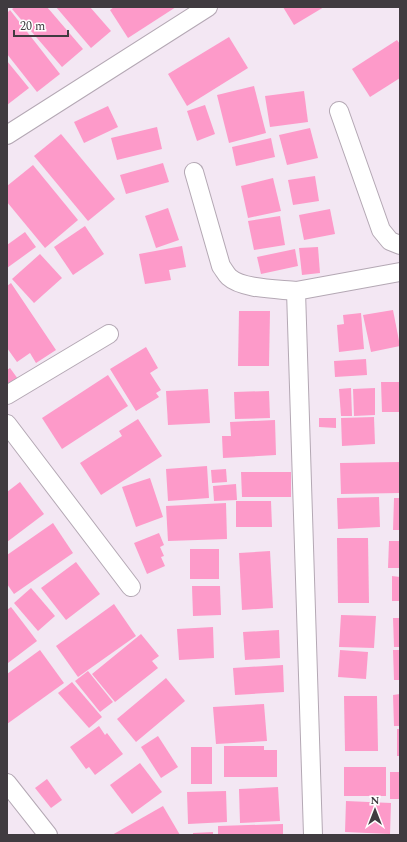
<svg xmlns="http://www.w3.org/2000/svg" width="407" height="842" viewBox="0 0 407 842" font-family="Spectral,serif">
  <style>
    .building { fill: #fd9ac9 }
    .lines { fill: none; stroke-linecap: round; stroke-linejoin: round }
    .minor-casing { stroke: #b4a8b4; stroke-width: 20 }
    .minor { stroke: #fff; stroke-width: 18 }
  </style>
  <rect width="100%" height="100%" fill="#f3e7f3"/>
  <!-- building -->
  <g class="building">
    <path d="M15,7h32l36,42 -21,18 -50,-58z"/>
    <path d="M56,7h34l21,24 -20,17z"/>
    <path d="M114,7h62l-48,31 -18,-28z"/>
    <path d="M283,7h41l-30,18z"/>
    <path d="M10,10l50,64 -23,18 -30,-38v-41z"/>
    <path d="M229,37l19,31 -61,38 -19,-32z"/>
    <path d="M397,40l3,4v34l-30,19 -18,-28z"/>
    <path d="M7,61l22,27 -22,17z"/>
    <path d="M254,86l12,47 -37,10 -12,-48z"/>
    <path d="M304,91l4,31 -38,5 -5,-31z"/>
    <path d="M205,105l10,29 -18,7 -10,-30z"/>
    <path d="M108,106l10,21 -34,16 -10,-21z"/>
    <path d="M157,127l5,22 -45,11 -6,-22z"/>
    <path d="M310,128l8,30 -31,7 -8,-30z"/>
    <path d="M61,134l54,65 -27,22 -54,-65z"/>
    <path d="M271,138l4,19 -39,9 -4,-19z"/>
    <path d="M163,163l6,19 -43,12 -6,-19z"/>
    <path d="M33,165l45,55 -33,28 -38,-46v-16z"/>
    <path d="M315,176l4,25 -26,4 -5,-25z"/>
    <path d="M273,178l8,33 -33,7 -7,-32z"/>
    <path d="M168,208l11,32 -23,8 -11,-32z"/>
    <path d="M330,209l5,25 -31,6 -5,-25z"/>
    <path d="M280,216l5,29 -31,5 -6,-29z"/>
    <path d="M85,226l19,28 -31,21 -19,-28z"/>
    <path d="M25,232l11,15 -29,21v-23z"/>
    <path d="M182,246l4,21 -17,3 2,10 -26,4 -6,-30z"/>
    <path d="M318,247l2,26 -18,2 -3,-27z"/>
    <path d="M295,249l3,17 -37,8 -4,-17z"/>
    <path d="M40,254l22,24 -28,25 -22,-24z"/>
    <path d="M11,283l45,67 -20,13 -6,-10 -13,9 -10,-14v-62z"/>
    <path d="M393,310l7,36 -29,6 -8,-37z"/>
    <path d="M239,311h31l-1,55h-31z"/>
    <path d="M361,313l3,36 -25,3 -2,-27 7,-1 -1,-9z"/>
    <path d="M146,347l12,21 -8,5 11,17 -5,3 3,4 -23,14 -26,-42z"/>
    <path d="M366,359l1,16 -32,2 -1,-16z"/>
    <path d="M10,368l8,11 -11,7v-16z"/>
    <path d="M108,375l20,31 -66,43 -20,-31z"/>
    <path d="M381,382h19v30h-18z"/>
    <path d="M351,388l1,28h-11l-2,-27z"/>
    <path d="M375,388v27l-21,1 -1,-27z"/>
    <path d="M208,389l2,34 -42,2 -2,-34z"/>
    <path d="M269,391l1,27 -35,1 -1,-27z"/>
    <path d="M374,417l1,27 -33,2 -1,-28z"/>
    <path d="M319,418h17v10l-17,-1z"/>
    <path d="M138,419l24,37 -61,39 -21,-32 42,-27 -3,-5z"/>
    <path d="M275,420l1,35 -53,3 -1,-22h9l-1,-14z"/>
    <path d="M400,462v31l-59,1 -1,-31z"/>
    <path d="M207,466l2,32 -41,3 -2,-32z"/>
    <path d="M226,469l1,13 -15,1 -1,-13z"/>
    <path d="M241,472h50v25h-49z"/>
    <path d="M150,478l13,39 -27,10 -14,-40z"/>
    <path d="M20,482l24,32 -37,28v-50z"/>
    <path d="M236,484l1,16 -23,1 -1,-15z"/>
    <path d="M379,497l1,30 -42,2 -1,-31z"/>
    <path d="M394,498h6v32h-7z"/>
    <path d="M236,501h35l1,26h-36z"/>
    <path d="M226,503l1,36 -59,2 -2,-35z"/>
    <path d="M53,523l20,30 -59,41 -7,-10v-29z"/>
    <path d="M159,533l5,12 -4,2 4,9 -3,1 4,9 -18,8 -13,-31z"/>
    <path d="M337,538h31l1,65h-31z"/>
    <path d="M389,541h11v27h-12z"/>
    <rect x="190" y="549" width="29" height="30"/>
    <path d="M270,551l3,57 -31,2 -3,-57z"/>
    <path d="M76,562l24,32 -34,26 -25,-32z"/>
    <path d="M392,576l8,1v24h-8z"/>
    <path d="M192,586h28l1,29 -28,1z"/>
    <path d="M31,588l24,28 -17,15 -24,-28z"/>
    <path d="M114,604l22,32 -58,41 -22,-31z"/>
    <path d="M11,607l26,34 -29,22 -1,-2v-51z"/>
    <path d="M341,615l35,1 -2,32 -35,-1z"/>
    <path d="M393,618h7v29h-6z"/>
    <path d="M213,627l1,31 -35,2 -2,-31z"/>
    <path d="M279,630l1,28 -35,2 -2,-28z"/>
    <path d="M141,634l18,22 -7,5 6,7 -43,34 -23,-28z"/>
    <path d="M40,650l24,33 -57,41v-50z"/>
    <path d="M340,650l28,2 -2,27 -28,-2z"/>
    <path d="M393,650h7v30h-6z"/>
    <path d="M283,665l1,27 -49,3 -2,-27z"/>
    <path d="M88,671l25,31 -13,10 -25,-31z"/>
    <path d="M166,678l19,23 -49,41 -19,-23z"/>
    <path d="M72,682l30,35 -13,11 -31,-35z"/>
    <path d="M400,694v32h-6l-1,-31z"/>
    <path d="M344,696h33l1,55h-33z"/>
    <path d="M264,704l3,37 -51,3 -3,-37z"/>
    <path d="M99,726l6,9 2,-2 16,21 -28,21 -6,-8 -3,2 -16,-22z"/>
    <rect x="397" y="729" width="3" height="27"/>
    <path d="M158,736l20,31 -17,11 -20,-31z"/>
    <path d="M224,746h40v4h13v27h-53z"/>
    <rect x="191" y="747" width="21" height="37"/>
    <path d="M140,763l22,29 -30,22 -22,-29z"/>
    <rect x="344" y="767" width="42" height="29"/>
    <rect x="390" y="772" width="10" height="27"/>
    <path d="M47,779l15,21 -11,8 -16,-20z"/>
    <path d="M278,787l2,34 -40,2 -1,-34z"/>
    <path d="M226,791l1,31 -39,2 -1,-32z"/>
    <path d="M346,801l45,2 -1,31 -45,-2z"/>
    <path d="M163,806l17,29h-68z"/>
    <path d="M283,824v11h-65v-9z"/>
    <path d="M213,832v3h-20v-2z"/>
  </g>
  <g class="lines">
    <!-- minor casing -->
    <g class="minor-casing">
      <g id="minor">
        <path d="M339,111l42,119 9,11 10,4"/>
        <path d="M7,135l201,-128"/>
        <path d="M194,172l27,94c3,4 5,8 8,11 13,12 49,12 67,14"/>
        <path d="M7,395l102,-61"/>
        <path d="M7,424l124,163"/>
        <path d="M7,783l41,52"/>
        <path d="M313,835l-17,-544 104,-19"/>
      </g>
    </g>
    <!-- minor -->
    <use href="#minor" class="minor"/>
  </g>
  <!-- border -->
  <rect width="407" height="842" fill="none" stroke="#403b40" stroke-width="16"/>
  <!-- north arrow -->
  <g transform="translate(375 810)" stroke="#ffffff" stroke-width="3" paint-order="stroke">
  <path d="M0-3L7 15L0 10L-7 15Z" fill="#403b40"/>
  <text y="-6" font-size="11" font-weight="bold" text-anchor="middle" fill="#403b40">N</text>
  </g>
  <!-- scale -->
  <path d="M14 30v6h54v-6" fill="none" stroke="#403b40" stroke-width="2"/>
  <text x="20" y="30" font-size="12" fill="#403b40" stroke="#ffffff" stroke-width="3" paint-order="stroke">20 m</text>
</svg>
